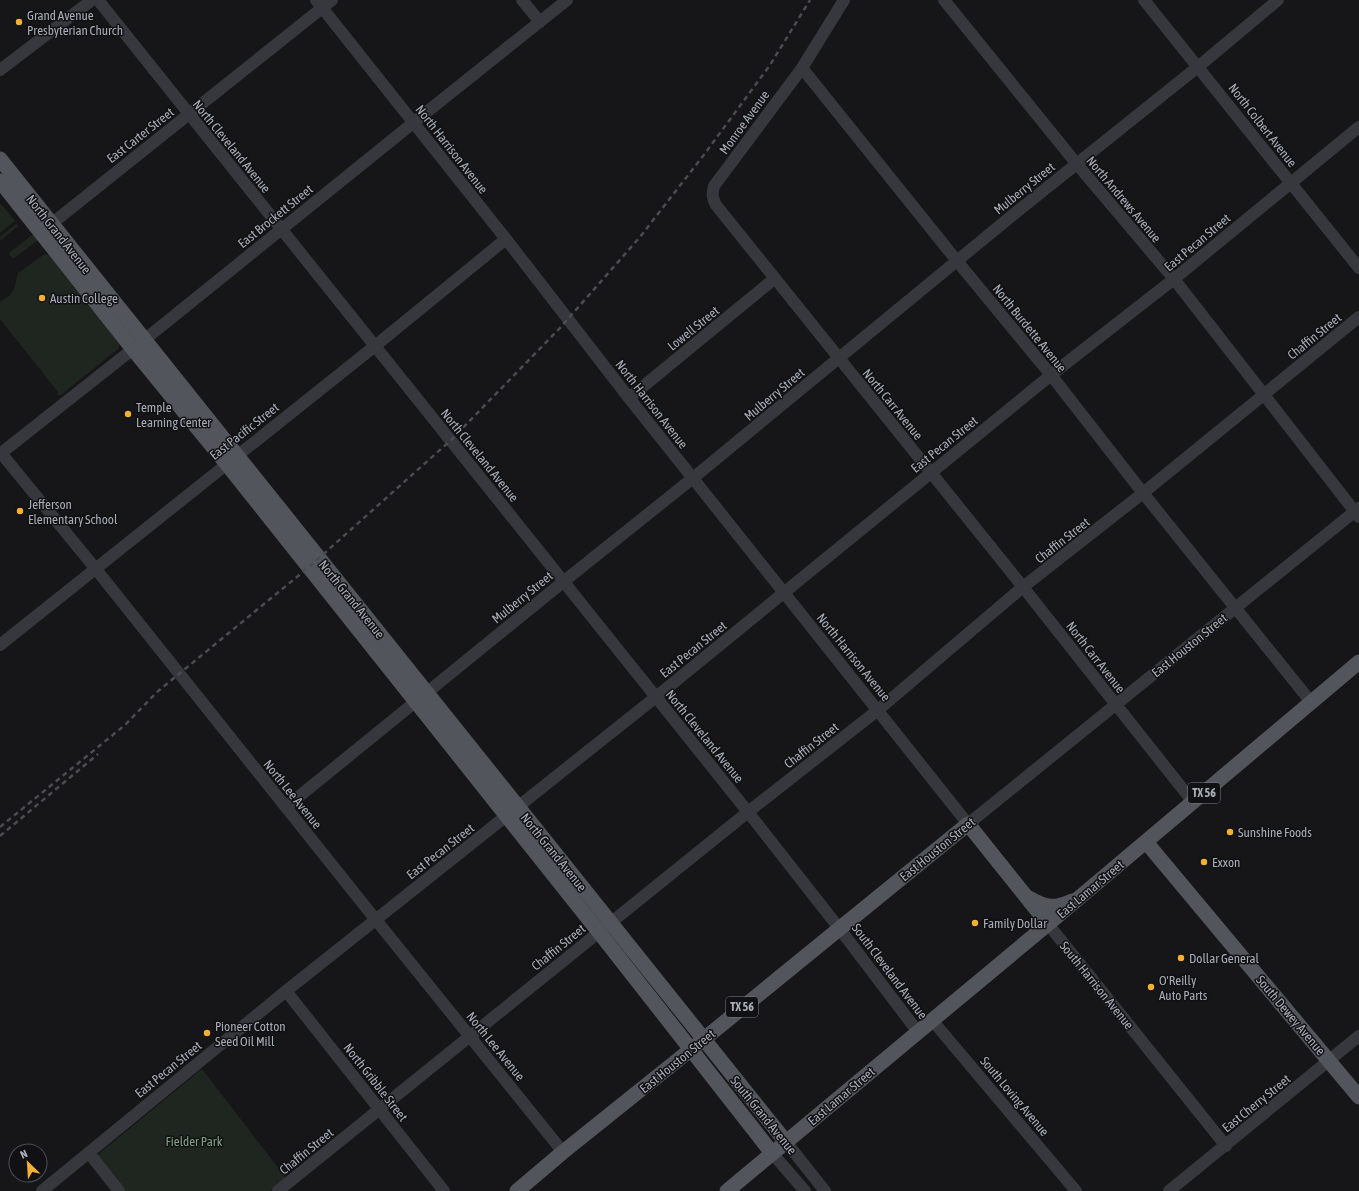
<svg xmlns="http://www.w3.org/2000/svg" width="1359" height="1191" viewBox="0 0 1359 1191" font-family="'Asap Condensed',sans-serif">
  <style>
    .green { fill: #1e261f }
    .lines { fill: none; stroke-linecap: round; stroke-linejoin: round }
    .minor { stroke: #37383d; stroke-width: 12 }
    .major { stroke: #53555c; stroke-width: 15 }
    .rail { stroke: #4a4c52; stroke-width: 2.5; stroke-dasharray: 5 4; stroke-linecap: butt }
    .poi-dot { fill: #f2b134; stroke: #111113; stroke-width: 1.5 }
    .labels { text-anchor: middle; stroke-width: 3; stroke-linejoin: round; paint-order: stroke }
    .shield { fill: #111113; stroke: #7b7e86; stroke-width: 1 }
    .shield-label { font-size: 12px; font-weight: bold; fill: #a8adb8 }
    .poi-label { font-size: 13px; fill: #a8adb8; stroke: #111113; text-anchor: start }
    .street-label { font-size: 13px; fill: #a8adb8; stroke: #111113 }
    .park-label { font-size: 13px; fill: #7fa381; stroke: #111113 }
  </style>
  <rect width="100%" height="100%" fill="#161618"/>
  <!-- green -->
  <g class="green">
    <path d="M0,204h1l14,17 -15,12z"/>
    <path d="M16,224l2,2 -18,15v-4z"/>
    <path d="M32,235h2l3,4v2l-23,17h-2l-3,-4 1,-2z"/>
    <path d="M45,254l6,2 68,85v7l-58,47h-3v-3l-58,-73v-17l10,-7 4,-6 4,-16 25,-18z"/>
    <path d="M202,1069l84,109 -16,13h-145l-29,-35z"/>
  </g>
  <g class="lines">
    <!-- minor -->
    <g class="minor">
      <path d="M98,0l650,812 91,116 79,104"/>
      <path d="M316,0l190,239 123,159 339,426 391,-316"/>
      <path d="M522,0l18,22"/>
      <path d="M844,0l-42,68 -88,118c-2,8 -2,12 2,19l307,382 170,215"/>
      <path d="M944,0l132,163 98,116 185,238"/>
      <path d="M1144,0l215,268"/>
      <path d="M802,68l155,193 94,114 92,118 168,209"/>
      <path d="M0,70l92,-70"/>
      <path d="M45,229l287,-229"/>
      <path d="M629,398l145,-119"/>
      <path d="M1,453l94,115 281,352 187,232"/>
      <path d="M0,454l133,-105 280,-226 154,-123"/>
      <path d="M0,645l375,-299 131,-107"/>
      <path d="M286,807l277,-225 130,-104 321,-264 185,-148 79,-66"/>
      <path d="M1048,924l178,222"/>
      <path d="M286,991l158,200"/>
      <path d="M932,1020l144,171"/>
      <path d="M786,1142l39,49"/>
      <path d="M89,1153l30,38"/>
      <path d="M772,1153l33,38"/>
      <path d="M42,1191l244,-200 370,-294 395,-322 123,-96 185,-152"/>
      <path d="M278,1191l470,-379 130,-102 145,-123 120,-94 216,-176"/>
      <path d="M1169,1191l190,-155"/>
    </g>
    <!-- major -->
    <g class="major">
      <path d="M0,159l786,983"/>
      <path d="M0,181l133,168 93,114 373,469 173,221"/>
      <path d="M1146,842l213,255"/>
      <path d="M1029,898c17,10 25,11 43,3"/>
      <path d="M517,1191l46,-39 141,-113 264,-215 80,100"/>
      <path d="M727,1191l321,-267 311,-262"/>
    </g>
    <!-- rail -->
    <g class="rail">
      <path d="M0,827l125,-102 32,-33 152,-125 142,-127 108,-111 81,-92 63,-81 67,-91 40,-65"/>
      <path d="M0,836l98,-82"/>
    </g>
  </g>
  <!-- markers -->
  <g class="poi-dot">
    <circle cx="19" cy="22" r="4"/>
    <circle cx="42" cy="298" r="4"/>
    <circle cx="128" cy="414" r="4"/>
    <circle cx="20" cy="511" r="4"/>
    <circle cx="1230" cy="832" r="4"/>
    <circle cx="1204" cy="862" r="4"/>
    <circle cx="975" cy="923" r="4"/>
    <circle cx="1181" cy="958" r="4"/>
    <circle cx="1151" cy="987" r="4"/>
    <circle cx="207" cy="1033" r="4"/>
  </g>
  <g class="labels">
    <!-- shield labels -->
    <g class="shield">
      <rect x="1188" y="783" width="32" height="20" rx="3"/>
      <rect x="726" y="997" width="32" height="20" rx="3"/>
    </g>
    <g class="shield-label">
      <text x="1204" y="797">TX 56</text>
      <text x="742" y="1011">TX 56</text>
    </g>
    <!-- poi labels -->
    <g class="poi-label">
      <text x="27" y="20">Grand Avenue<tspan x="27" dy="15">Presbyterian Church</tspan></text>
      <text x="50" y="303">Austin College</text>
      <text x="136" y="412">Temple<tspan x="136" dy="15">Learning Center</tspan></text>
      <text x="28" y="509">Jefferson<tspan x="28" dy="15">Elementary School</tspan></text>
      <text x="1238" y="837">Sunshine Foods</text>
      <text x="1212" y="867">Exxon</text>
      <text x="983" y="928">Family Dollar</text>
      <text x="1189" y="963">Dollar General</text>
      <text x="1159" y="985">O'Reilly<tspan x="1159" dy="15">Auto Parts</tspan></text>
      <text x="215" y="1031">Pioneer Cotton<tspan x="215" dy="15">Seed Oil Mill</tspan></text>
    </g>
    <!-- street labels -->
    <g class="street-label">
      <text transform="translate(744 122) rotate(-54)" y="5">Monroe Avenue</text>
      <text transform="translate(1263 125) rotate(52)" y="5">North Colbert Avenue</text>
      <text transform="translate(140 135) rotate(-38)" y="5">East Carter Street</text>
      <text transform="translate(232 146) rotate(51)" y="5">North Cleveland Avenue</text>
      <text transform="translate(452 149) rotate(52)" y="5">North Harrison Avenue</text>
      <text transform="translate(1024 188) rotate(-39)" y="5">Mulberry Street</text>
      <text transform="translate(1124 199) rotate(50)" y="5">North Andrews Avenue</text>
      <text transform="translate(275 216) rotate(-39)" y="5">East Brockett Street</text>
      <text transform="translate(59 234) rotate(52)" y="5">North Grand Avenue</text>
      <text transform="translate(1197 242) rotate(-40)" y="5">East Pecan Street</text>
      <text transform="translate(693 328) rotate(-39)" y="5">Lowell Street</text>
      <text transform="translate(1030 328) rotate(51)" y="5">North Burdette Avenue</text>
      <text transform="translate(1314 336) rotate(-39)" y="5">Chaffin Street</text>
      <text transform="translate(774 394) rotate(-40)" y="5">Mulberry Street</text>
      <text transform="translate(652 404) rotate(52)" y="5">North Harrison Avenue</text>
      <text transform="translate(893 404) rotate(51)" y="5">North Carr Avenue</text>
      <text transform="translate(244 431) rotate(-38)" y="5">East Pacific Street</text>
      <text transform="translate(944 444) rotate(-39)" y="5">East Pecan Street</text>
      <text transform="translate(480 455) rotate(51)" y="5">North Cleveland Avenue</text>
      <text transform="translate(1062 540) rotate(-38)" y="5">Chaffin Street</text>
      <text transform="translate(522 597) rotate(-39)" y="5">Mulberry Street</text>
      <text transform="translate(352 599) rotate(51)" y="5">North Grand Avenue</text>
      <text transform="translate(1189 645) rotate(-39)" y="5">East Houston Street</text>
      <text transform="translate(693 649) rotate(-39)" y="5">East Pecan Street</text>
      <text transform="translate(854 657) rotate(51)" y="5">North Harrison Avenue</text>
      <text transform="translate(1096 657) rotate(52)" y="5">North Carr Avenue</text>
      <text transform="translate(705 736) rotate(51)" y="5">North Cleveland Avenue</text>
      <text transform="translate(811 745) rotate(-38)" y="5">Chaffin Street</text>
      <text transform="translate(293 794) rotate(51)" y="5">North Lee Avenue</text>
      <text transform="translate(937 849) rotate(-39)" y="5">East Houston Street</text>
      <text transform="translate(440 851) rotate(-38)" y="5">East Pecan Street</text>
      <text transform="translate(554 852) rotate(51)" y="5">North Grand Avenue</text>
      <text transform="translate(1090 889) rotate(-40)" y="5">East Lamar Street</text>
      <text transform="translate(558 947) rotate(-39)" y="5">Chaffin Street</text>
      <text transform="translate(890 971) rotate(53)" y="5">South Cleveland Avenue</text>
      <text transform="translate(1097 985) rotate(51)" y="5">South Harrison Avenue</text>
      <text transform="translate(1291 1015) rotate(50)" y="5">South Dewey Avenue</text>
      <text transform="translate(496 1046) rotate(51)" y="5">North Lee Avenue</text>
      <text transform="translate(677 1061) rotate(-39)" y="5">East Houston Street</text>
      <text transform="translate(168 1069) rotate(-39)" y="5">East Pecan Street</text>
      <text transform="translate(376 1082) rotate(52)" y="5">North Gribble Street</text>
      <text transform="translate(841 1096) rotate(-40)" y="5">East Lamar Street</text>
      <text transform="translate(1015 1096) rotate(50)" y="5">South Loving Avenue</text>
      <text transform="translate(1256 1103) rotate(-39)" y="5">East Cherry Street</text>
      <text transform="translate(764 1115) rotate(51)" y="5">South Grand Avenue</text>
      <text transform="translate(306 1151) rotate(-39)" y="5">Chaffin Street</text>
    </g>
    <!-- park labels -->
    <g class="park-label">
      <text x="194" y="1146">Fielder Park</text>
    </g>
  </g>
  <!-- north arrow -->
  <g transform="translate(28 1163) rotate(335)"><circle r="19" fill="#111113" stroke="#4d4f55"/>
  <path d="M0-3L7 15L0 10L-7 15Z" fill="#f2b134"/>
  <text y="-6" font-size="11" font-weight="bold" text-anchor="middle" fill="#a8adb8">N</text>
  </g>
</svg>
